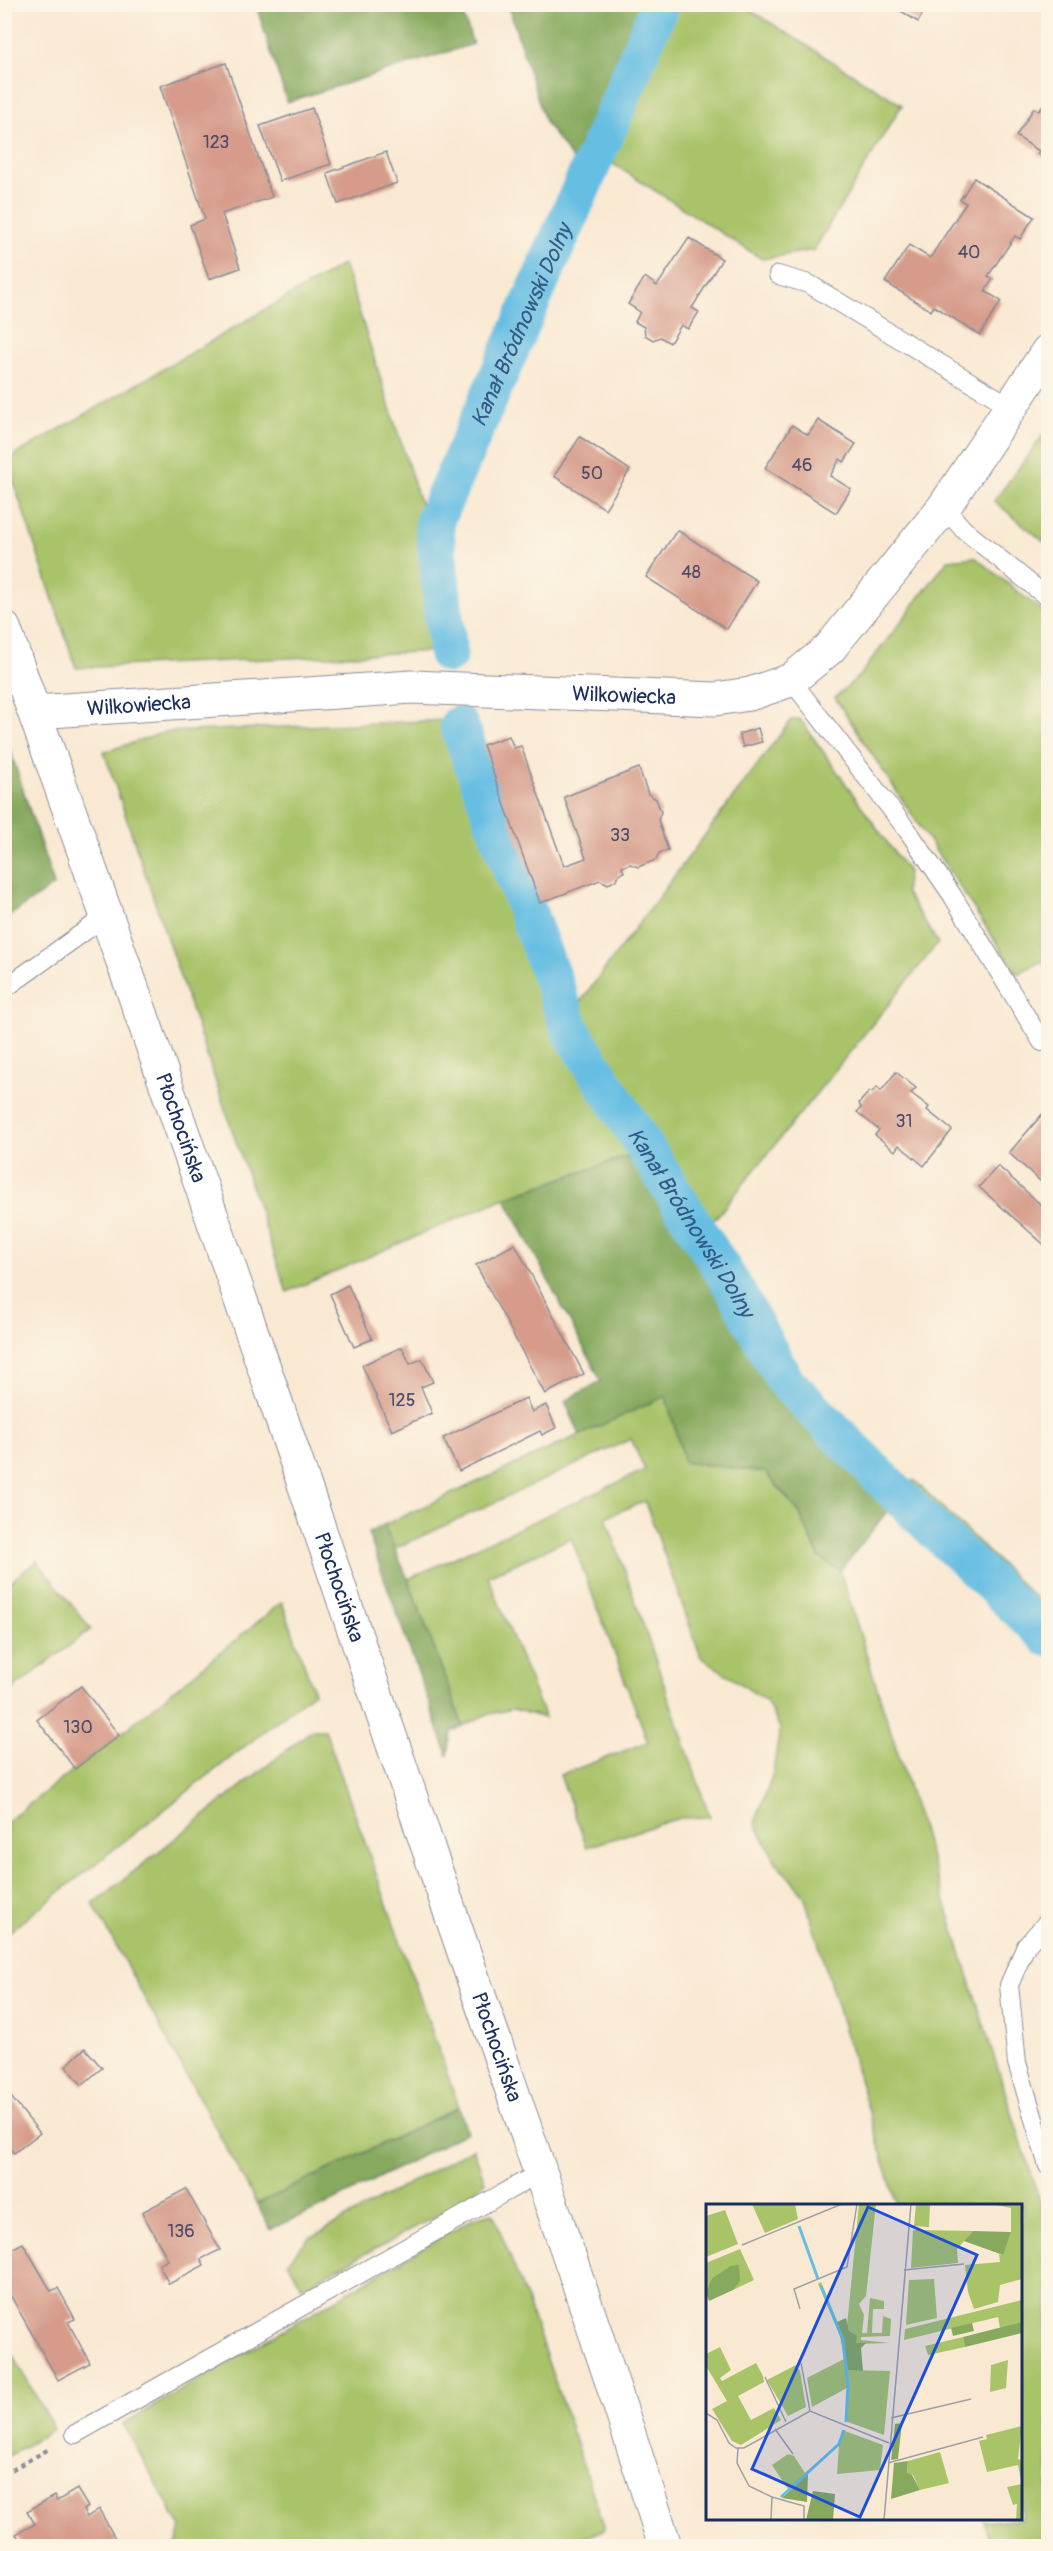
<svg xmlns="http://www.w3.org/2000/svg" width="1053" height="2551" viewBox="0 0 1053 2551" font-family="Pangolin,sans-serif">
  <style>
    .green { fill: #a9c369; stroke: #627964; stroke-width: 1.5 }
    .forest { fill: #86a95d; stroke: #506c5e; stroke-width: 1.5 }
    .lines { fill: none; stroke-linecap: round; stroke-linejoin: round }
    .canal { stroke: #66bee3; stroke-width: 39 }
    .building { fill: #d69b8a }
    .lane-casing { stroke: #8a8c98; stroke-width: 20 }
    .street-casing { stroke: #8a8c98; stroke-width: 35 }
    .secondary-casing { stroke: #8a8c98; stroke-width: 35 }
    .path { stroke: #8a8c98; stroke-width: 4; stroke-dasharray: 4.5 4.5; stroke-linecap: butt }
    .lane { stroke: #fff; stroke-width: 18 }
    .street { stroke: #fff; stroke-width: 33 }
    .secondary { stroke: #fff; stroke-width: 33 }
    .labels { text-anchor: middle; stroke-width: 4.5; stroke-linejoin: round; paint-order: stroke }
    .number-label { font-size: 18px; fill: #4a4a69 }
    .street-label { font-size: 21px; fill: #1b2f5e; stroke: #fcf5e5 }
    .water-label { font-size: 22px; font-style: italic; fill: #325a86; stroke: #fcf5e5 }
    .inset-river { fill: none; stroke: #66bee3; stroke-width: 3 }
    .inset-road { fill: none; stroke: #a09fa4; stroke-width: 1.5 }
    .view { fill: #1d4ed8; fill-opacity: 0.15; stroke: #1d4ed8; stroke-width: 3 }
    .inset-edge { fill: none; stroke: #1b2f5e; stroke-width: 3 }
  </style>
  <rect width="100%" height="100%" fill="#fcf5e5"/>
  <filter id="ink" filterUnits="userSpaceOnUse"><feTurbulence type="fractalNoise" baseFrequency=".0167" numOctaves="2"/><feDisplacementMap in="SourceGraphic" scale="12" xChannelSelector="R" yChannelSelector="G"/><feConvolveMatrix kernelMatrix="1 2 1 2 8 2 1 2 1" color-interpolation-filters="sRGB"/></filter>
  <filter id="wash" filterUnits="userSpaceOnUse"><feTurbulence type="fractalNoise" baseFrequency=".008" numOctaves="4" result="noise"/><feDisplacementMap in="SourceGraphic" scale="24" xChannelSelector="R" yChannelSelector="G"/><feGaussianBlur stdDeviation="1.35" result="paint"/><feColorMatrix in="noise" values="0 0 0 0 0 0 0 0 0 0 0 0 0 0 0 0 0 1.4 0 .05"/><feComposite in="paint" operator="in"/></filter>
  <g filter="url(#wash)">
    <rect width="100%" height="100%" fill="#f9e9d3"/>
    <!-- green -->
    <g class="green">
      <path d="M645,5h97l160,100 -88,145 -52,9 -158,-101 -161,369 17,123 -384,18 -70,-208 338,-196 84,263 8,-30 42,-113z"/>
      <path d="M1048,429v116l-54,-44z"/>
      <path d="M975,557l73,59v353l-6,-8 -25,13 -182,-276 26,-24 87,-114z"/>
      <path d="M800,719l108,153 -3,20 33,51 -232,287 82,133 34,45 84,80 8,-8 134,130v46l-233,-225 -37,-47 -144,-230 -129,44 -218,94 -183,-540 62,-20 283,-12 24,5 10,36 89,252 219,-293z"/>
      <path d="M666,1395l18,67 81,10 34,40 20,45 21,14 208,656v319h-57l-8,-26h39v-314h-125l-93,-311 -28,-33 -21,-39 18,-50 7,-45 -14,-27 -65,-44 -56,-156 -39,16 104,300 -31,1 -92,29 -27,-72 88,-33 -77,-204 -83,38 57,142 -32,-9 -28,6 -22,11 -55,-147 237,-109 -14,-31 -237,110 -10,-24z"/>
      <path d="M37,1561l54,68 -86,66v-109z"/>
      <path d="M282,1602l32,90 -309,243v-112l114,-88z"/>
      <path d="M312,1730h13l134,377 -202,97 -164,-300z"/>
      <path d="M473,2148l12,33 -22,21 -161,85 -14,-26 20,-22z"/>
      <path d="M493,2213l34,87 78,229 -41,17h-388l5,-18 -58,-104 351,-206z"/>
      <path d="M4,2338l50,91 -49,29h-1z"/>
    </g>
    <!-- forest -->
    <g class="forest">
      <path d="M256,5h204l13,39 -186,58z"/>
      <path d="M508,5h137l-70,158 -30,-41z"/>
      <path d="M5,734l49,151 -49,34h-1z"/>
      <path d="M634,1154l145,230 36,47 77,74 -52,66 -21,-14 -20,-45 -34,-40 -81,-10 -18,-66 -86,39 -15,-34 36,-20 -96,-183z"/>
      <path d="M384,1525l24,54 55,147 -12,6 -3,24 -80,-223z"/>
      <path d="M459,2107l8,25 -147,76 -50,21 -13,-25z"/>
    </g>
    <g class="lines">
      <!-- canal -->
      <g class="canal">
        <path id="s1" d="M448,654l-14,-132 183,-415 43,-103"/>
        <path id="s2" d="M459,725l112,306 164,259 50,91 125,126 138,130"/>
      </g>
    </g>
    <g id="blocks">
      <!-- building -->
      <g class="building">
        <path d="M890,4h38l-10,18z"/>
        <path d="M226,63l46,134 -50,17 18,54 -31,11 -19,-54 15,-6 -45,-133z"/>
        <path d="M1048,97v64l-11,-7 2,-3 -23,-15 18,-28 5,3z"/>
        <path d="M312,108l19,56 -51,17 -20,-55z"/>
        <path d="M386,152l11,31 -59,21 -11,-31z"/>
        <path d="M974,178l60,39 -14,22 -5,-3 -27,40 5,3 -8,12 16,10 -21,34 -46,-29 -3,5 -46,-29 24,-37 21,13 36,-55 -6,-3z"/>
        <path d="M689,238l33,21 -30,49 7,4 -11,17 -7,-4 -11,18 -10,-6 -7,3 -8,-5 -1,-8 -9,-5 5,-10 -12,-8 17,-27 12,9z"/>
        <path d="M818,420l38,24 -12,18 -4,-3 -10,17 21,13 -15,24 -71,-45 27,-43 16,10z"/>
        <path d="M580,437l50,33 -25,39 -51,-33z"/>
        <path d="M677,530l80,51 -30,48 -81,-52z"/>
        <path d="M758,728l4,14 -19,5 -4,-13z"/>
        <path d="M509,736l5,12 7,-2 43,120 22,-8 -22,-61 75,-29 9,26 8,5 5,13 -3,8 10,30 -9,3 -3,7 -18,7 -8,-3 -8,3 2,5 -5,2 -4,7 -7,3 -8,-4 -60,23 -57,-158z"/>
        <path d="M896,1072l20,16 -5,5 18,14 -2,3 25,20 -28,36 -25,-21 -4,6 -20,-16 4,-5 -22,-18 4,-4 -2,-5 10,-11h3l5,-5 4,4z"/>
        <path d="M1045,1111l3,4v73l-39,-35z"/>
        <path d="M998,1166l50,45v37l-69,-61z"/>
        <path d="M515,1244l69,130 -39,20 -69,-129z"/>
        <path d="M348,1285l24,54 -18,8 -24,-53z"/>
        <path d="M402,1347l8,17 12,-5 11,23 -12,5 11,26 -40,18 -30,-66z"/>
        <path d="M526,1398l6,14 14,-7 10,23 -14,7 -2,-4 -81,40 -16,-33z"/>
        <path d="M81,1686l38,49 -44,34 -38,-49z"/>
        <path d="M85,2048l17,20 -20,17 -16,-19z"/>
        <path d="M11,2097l29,36 -26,20 -10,-11v-39z"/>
        <path d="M186,2189l34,61 -19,9 3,6 -35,19 -10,-19 9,-5 -26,-48z"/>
        <path d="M23,2243l28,48 7,-3 17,31 -7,3 22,41 -32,17 -54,-96v-31z"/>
        <path d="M77,2489l11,18 -5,3 4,7 12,-8 18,33 -7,4h-87l-7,-12 19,-10 -8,-13 27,-15 3,5z"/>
      </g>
    </g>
  </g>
  <g filter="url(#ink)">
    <use href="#blocks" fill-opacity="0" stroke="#8a8c98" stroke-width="1.5"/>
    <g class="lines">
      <!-- lane casing -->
      <g class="lane-casing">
        <g id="lane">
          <path d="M778,275l31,9 201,122"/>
          <path d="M944,507l19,22 85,69"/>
          <path d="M791,680l117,151 44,64 90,147"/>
          <path d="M4,989l102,-73"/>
          <path d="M1048,1921l-22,25 -17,39 8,78 31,103"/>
          <path d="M75,2434l464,-261"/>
        </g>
      </g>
      <!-- street casing -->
      <g class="street-casing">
        <g id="street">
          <path id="s3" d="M35,712l377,-25 303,12 35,-5 41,-14 38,-31 115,-142 104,-156"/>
        </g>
      </g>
      <!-- secondary casing -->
      <g class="secondary-casing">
        <g id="secondary">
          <path id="s4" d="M4,628c149,413 291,828 432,1243 77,225 158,449 229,675"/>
        </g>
      </g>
      <!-- path -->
      <path class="path" d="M4,2474l47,-26"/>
      <!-- lane -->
      <use href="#lane" class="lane"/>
      <!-- street -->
      <use href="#street" class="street"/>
      <!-- secondary -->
      <use href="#secondary" class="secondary"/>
    </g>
  </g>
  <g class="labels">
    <!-- number labels -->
    <g class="number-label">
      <text x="216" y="148">123</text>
      <text x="969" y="258">40</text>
      <text x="802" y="471">46</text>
      <text x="592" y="479">50</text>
      <text x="691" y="578">48</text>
      <text x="620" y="841">33</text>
      <text x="904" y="1127">31</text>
      <text x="402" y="1406">125</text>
      <text x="78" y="1733">130</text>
      <text x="181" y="2237">136</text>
    </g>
    <!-- street labels -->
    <g class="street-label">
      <text dy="7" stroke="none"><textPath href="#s3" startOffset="590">Wilkowiecka</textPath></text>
      <text dy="7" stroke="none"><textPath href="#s3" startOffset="104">Wilkowiecka</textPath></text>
      <text dy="7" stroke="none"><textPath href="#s4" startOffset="530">Płochocińska</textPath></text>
      <text dy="7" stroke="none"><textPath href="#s4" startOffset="1016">Płochocińska</textPath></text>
      <text dy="7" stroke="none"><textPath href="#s4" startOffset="1502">Płochocińska</textPath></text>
    </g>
    <!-- water labels -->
    <g class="water-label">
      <text dy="8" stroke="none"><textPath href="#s1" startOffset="348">Kanał Bródnowski Dolny</textPath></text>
      <text dy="8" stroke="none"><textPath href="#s2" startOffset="552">Kanał Bródnowski Dolny</textPath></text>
    </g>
  </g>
  <!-- overview -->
  <g transform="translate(706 2204)">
    <rect width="316" height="316" fill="#f9e9d3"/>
    <path d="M46,0h43l3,15 -33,14zM153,0h17l-10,92 -7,8 5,11 -2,18h5l3,-35 14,3v8h-11l-1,24h10l1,-17 8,3 -1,17 -29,1v3l29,3 -35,1 -8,-18zM210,0h14l-1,23 -15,-1zM285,0h31v75l-22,6 -2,17 -24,7 -6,-17 -3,-27 35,-3 -1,-8 3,1 9,-23v-24zM19,6l13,34 -32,13v-41zM207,26l60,1 -16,18 1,14 -47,5zM34,45l14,31 -21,10 -3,-24 -18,12 -6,25v-40zM228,75l3,39 -31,7 3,-45zM115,78l21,51 6,37 42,1 -6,64 -39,-14 2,-33 -35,19 -5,-29 37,-19 -4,-24 -22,-51zM316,96v22l-22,6 -2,-11 -94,23 1,-11zM257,133l2,10 -37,8 -3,-9zM14,143l11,23 -11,8 2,3 34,-18 7,13 1,6 -26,14 13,24 23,-12 7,12 -40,25 -9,-4 -20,-32 15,-8 -21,-35v-12zM302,156l-2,28 -16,4 1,-27zM90,161l4,6 6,36 -18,9 -21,-36zM316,222l-4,33 4,1v60h-6l1,-16 -4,1 -6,-18 15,-3 -4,-19 -31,7 -8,-31 8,-2 -1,-4zM136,226l41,15 -3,25 -43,4 2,-29 -60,52 9,-8 -16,-24 16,-11 6,2 11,17 34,-30zM234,248l9,31 -29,7 -7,-15 -6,-1 1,-13z" fill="#a9c369"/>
    <path d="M267,27l38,1 -8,23 -39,-14zM33,61l1,16 -7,9 -24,11 -3,-9 6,-14 18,-12zM140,114l3,13 8,5 -1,7h10l-5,5 2,23 -15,-1 -11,-48zM316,118v11l-57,14 -2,-10zM266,119l2,8 -21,5 -2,-8zM196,219l-4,36 -7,1 4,-36zM202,257l-1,12 5,2 8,15 -29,9 3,-36zM102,270l-1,28 -25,-4zM107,287l22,3 -2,26h-27z" fill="#86a95d"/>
    <path class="inset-river" d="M93,22l19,53M115,82l22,54 5,45 -2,37M75,293l58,-53 5,-14"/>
    <path class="inset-road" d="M36,41l100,-41M198,66l60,-6M94,105l-6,-20 53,-22 10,-63M95,159l9,48M59,173l21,45M0,209l11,7 12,23 7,5h8l66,-37 79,32M185,214l80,-19M69,225l18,25M32,244l-1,15 12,23 23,11 -1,23M182,259l95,-26M66,293l32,9v14M178,316l27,-316"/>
    <path class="view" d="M162,3l109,48 -117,262 -108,-48z"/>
    <rect width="316" height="316" class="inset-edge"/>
  </g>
  <!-- margin -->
  <rect width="1053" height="2551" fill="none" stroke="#fcf5e5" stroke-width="24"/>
</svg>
